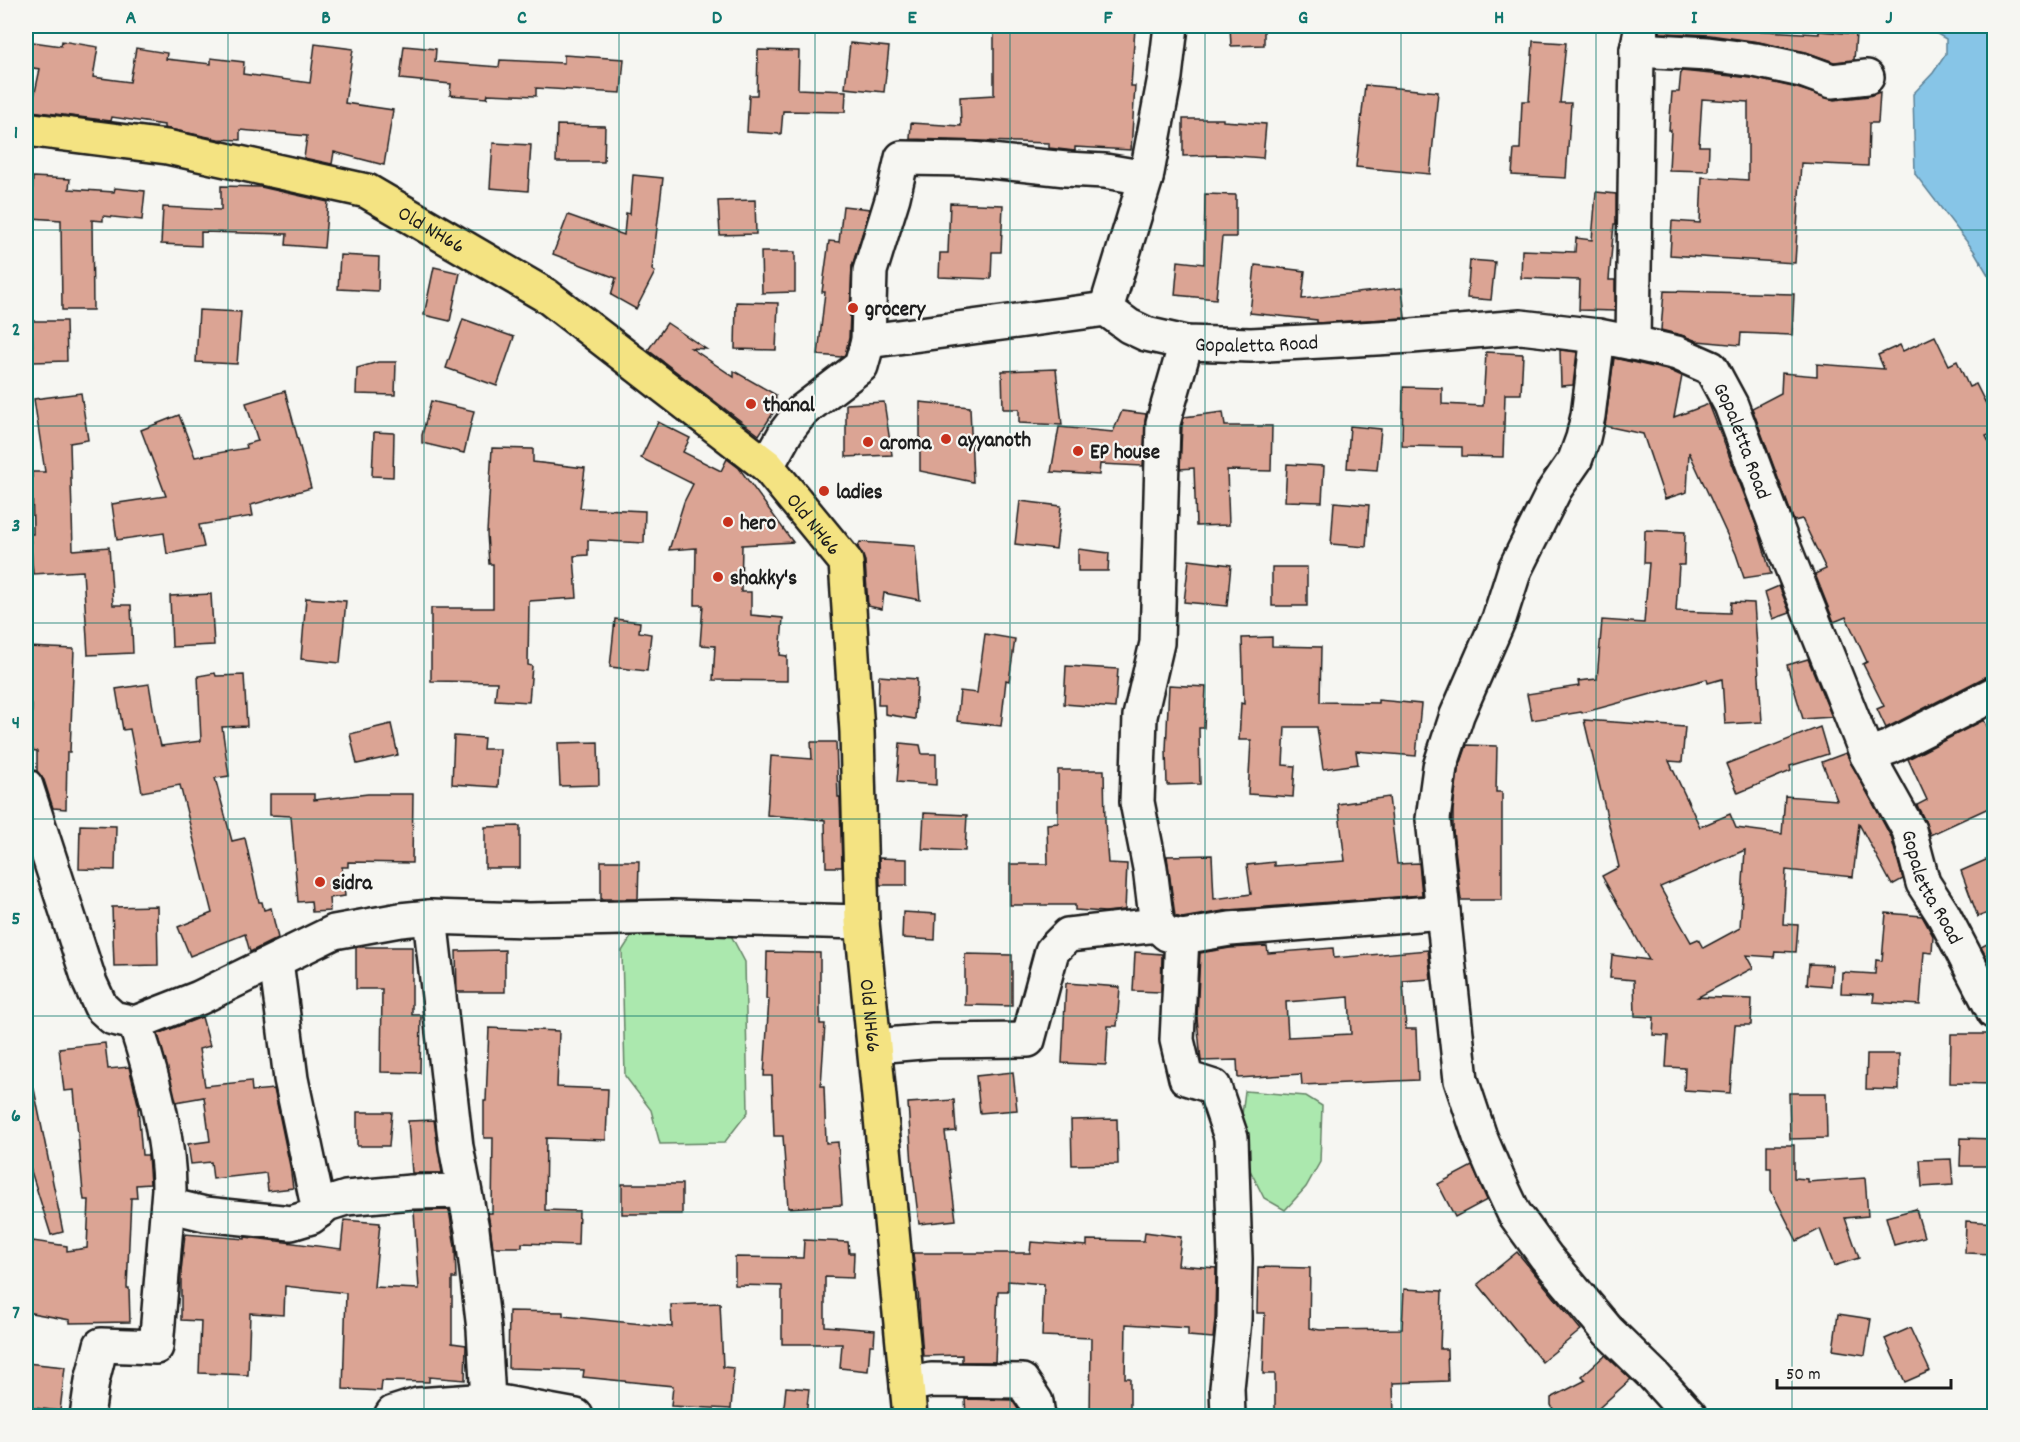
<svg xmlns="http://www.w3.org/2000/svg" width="2020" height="1442" viewBox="0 0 2020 1442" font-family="Dekko,sans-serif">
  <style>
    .green { fill: #abe8ae; stroke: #648265; stroke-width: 1.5 }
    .water { fill: #87c5e7; stroke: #5c8196; stroke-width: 1.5 }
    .building { fill: #dba494; stroke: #1c1c1c; stroke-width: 1.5; fill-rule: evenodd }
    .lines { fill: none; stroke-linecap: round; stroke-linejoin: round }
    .minor-casing { stroke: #1c1c1c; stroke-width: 38 }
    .major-casing { stroke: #1c1c1c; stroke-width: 38 }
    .minor { stroke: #f6f6f2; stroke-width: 33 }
    .major { stroke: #f4e382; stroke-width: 33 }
    .grid { fill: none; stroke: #0f766e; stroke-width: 1.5; stroke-opacity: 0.55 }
    .poi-dot { fill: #c8321e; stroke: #f6f6f2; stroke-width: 2 }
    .labels { text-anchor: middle; stroke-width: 4.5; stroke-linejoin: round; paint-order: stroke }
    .street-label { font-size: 21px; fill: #1c1c1c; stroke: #f6f6f2 }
    .poi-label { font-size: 21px; font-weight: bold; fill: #1c1c1c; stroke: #f6f6f2; text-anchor: start }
    .neatline { fill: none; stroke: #0f766e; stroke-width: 2 }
    .grid-label { font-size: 20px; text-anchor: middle; font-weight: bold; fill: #0f766e }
  </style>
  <rect width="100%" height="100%" fill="#f6f6f2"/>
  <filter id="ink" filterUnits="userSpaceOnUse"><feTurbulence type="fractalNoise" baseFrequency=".0167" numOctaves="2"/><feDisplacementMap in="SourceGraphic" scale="12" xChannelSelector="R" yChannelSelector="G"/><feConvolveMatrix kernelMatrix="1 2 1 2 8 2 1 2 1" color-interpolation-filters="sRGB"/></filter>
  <g filter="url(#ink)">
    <!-- green -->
    <g class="green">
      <path d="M638,926l89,2 18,34 3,150 -24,31 -64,1 -9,-34 -26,-34 -3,-125z"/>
      <path d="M1245,1091l61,5 16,10 -2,56 -14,25 -21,23 -21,-12 -21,-42 -2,-33z"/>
    </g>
    <!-- water -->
    <path class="water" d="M1923,26h71v259l-20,-34 -59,-77 -2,-80 20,-21 13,-19v-15z"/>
    <!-- building -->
    <g class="building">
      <path d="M1095,26l40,2 -4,58h4l-4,64 -56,-3v4l-26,-3v-5l-139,-4 1,-16 50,3 -1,-29 34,-2v-68z"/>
      <path d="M1230,26h34v19l-33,1z"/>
      <path d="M1660,26l34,3 1,-3h38v3l86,5v-3l37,3 -2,26 -20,2 -28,-10 -47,-10 -49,-7 -50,-2z"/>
      <path d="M26,41l35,5 1,-5 36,6 -5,30 37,5 6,-34 31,5 -1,6 45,5v-6l33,4 -1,12 67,9 5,-39 38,5 -8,54 48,7 -9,55 -50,-13 -2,12 -28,-6 3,-22 -67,-6v10l-22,-1 -54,-11v-3l-52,-8 -1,4 -80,-10 9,-42 -14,-2z"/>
      <path d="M1533,41l33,2 -6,60h11l-5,75 -54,-3 2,-26h6l2,-48h7z"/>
      <path d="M850,43l39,4 -5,45 -39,-4z"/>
      <path d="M404,46l32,3 -1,13 64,5 1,-7 64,3v-8l60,4 -3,34 -85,-5v8l-48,-2 -1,4 -37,-3 1,-11 -51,-5z"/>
      <path d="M758,50l41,1 -1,38 48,2 -1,21 -62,-1 -2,23 -34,-2 2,-37h8z"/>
      <path d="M1681,71l71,7 45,10 37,12 35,-4 11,-4 -2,31h-9l-1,43 -67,-3 -6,100 -125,-8 2,-34 28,2 2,-46 46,3v-78l-46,-3 -3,47h10l-1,25 -39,-1 2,-40h-2l3,-38h7z"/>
      <path d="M1365,85l73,7 -8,82 -74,-7z"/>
      <path d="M1183,119h40v2l43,3 -3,34 -38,-3 -42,1z"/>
      <path d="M557,125l48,1 -1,36h-48z"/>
      <path d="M493,143l38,2 -3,46 -38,-3z"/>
      <path d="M633,175l30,3 -11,92 3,2 -19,37 -25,-14 5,-17 -63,-24 15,-39 56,20 2,-22 4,1z"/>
      <path d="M33,177l37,2 -1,10 45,3 1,-4 30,3 -3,29 -39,-4v5l-11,-1 1,90h-31l-1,-90 -30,-2z"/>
      <path d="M221,186l40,1 67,15 -4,46 -38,-3 1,-11 -86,-2v14l-40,-2 2,-37 58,3z"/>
      <path d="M1596,192l20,2v30h-2l-5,56h6v31l-36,-1 1,-30 -59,-2 1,-28 53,2 1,-14 16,2z"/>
      <path d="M1205,194l31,1v42h-14l-6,62 -41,-4 3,-34 26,3z"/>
      <path d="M755,200l1,34 -36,1 -2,-34z"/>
      <path d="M950,203l53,2 -2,47h-9l-1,27 -52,-2 1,-24h8z"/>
      <path d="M843,206l27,3 -18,57 -3,72 -4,17 -4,2 -23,-2 7,-63h-3l7,-51 10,1z"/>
      <path d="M761,252h34v40l-33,1z"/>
      <path d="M340,255l39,2 -1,34 -40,-2z"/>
      <path d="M1470,260l25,2 -4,38 -24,-2z"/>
      <path d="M1255,265l50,6 -3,28 100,-11 3,30 -88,5v-3l-67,-7z"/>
      <path d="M434,267l26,6 -10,48 -26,-6z"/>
      <path d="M1664,291l130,3 -2,41 -51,-2 -1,12 -43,-4 -16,-6 -20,-5z"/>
      <path d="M736,302l42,1 -2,47 -41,-1z"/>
      <path d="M199,310l42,2 -4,52 -41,-2z"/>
      <path d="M463,319l51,18 -17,49 -51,-18z"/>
      <path d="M32,321h34l1,40 -34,1z"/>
      <path d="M667,323l39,26 -15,-1 43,29v-6l42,24 -1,15 -16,25 -111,-85z"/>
      <path d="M1935,336l14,29 8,-4 12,26 7,-3 19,38v10l-9,4 9,18v221l-10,2 -99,51 -9,-19 7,-3 -21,-42 4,-2 -21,-45 -12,5 -19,-48 11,-5 -24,-50 -8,2 -42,-113 29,-15 1,-20 35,3v-12l67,5 -6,-14 22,-10 3,6z"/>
      <path d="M1560,350l17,2 -4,33 -12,1z"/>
      <path d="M1486,352l37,2 -2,40h-16l-2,63 -41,-1v-9l-60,-1 1,-59 39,1v16l41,2z"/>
      <path d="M1614,358l57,13 11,5 -8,41 35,-13 49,126 13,44 -27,4 -8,-24 -47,-102 -2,40 -22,7 -22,-65 -38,-8z"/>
      <path d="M378,362h18l-1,33 -39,-1 1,-26z"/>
      <path d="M1056,369l6,56 -43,-2v-14h-16l-1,-38z"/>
      <path d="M285,391l26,97 -60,17 2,11 -54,9 5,22 -37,7 -3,-21 -47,7 -5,-36 54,-8 -25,-66 38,-15 16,42 52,-9 -1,-4 12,-3 -12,-38z"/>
      <path d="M81,393l7,47 -18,3 3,107 36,-3 4,58h18l2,48 -45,2 -5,-84 -50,3 -3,-40h3l-1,-62h13l-11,-73z"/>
      <path d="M431,401l43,10 -10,42 -42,-10v-8z"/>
      <path d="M884,402l8,53 -46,2v-53z"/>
      <path d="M920,402l50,5 3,75 -53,-11z"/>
      <path d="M1122,411l24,3 -3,52 -43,-2 -1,11 -48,-3 8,-45 54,5z"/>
      <path d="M1223,412l2,14h47l-1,45 -44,-1 2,55 -33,1 -2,-58 -14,1 2,-43 2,-9z"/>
      <path d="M658,422l32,16 -7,14 38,19 6,-12 12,9 54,74 -51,3 -1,47h10v23l32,3 -3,37 7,1v25l-74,-1 2,-34 -15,-1 3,-40h-8l1,-57 -27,2 15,-48 9,-18 -52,-26z"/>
      <path d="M1350,426l31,3 -4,41 -30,-2z"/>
      <path d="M374,432l20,1 -1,44 -21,-1z"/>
      <path d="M492,448l41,1v13l52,6 -5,40 65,3 -1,32 -56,-3v15l-14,1 3,42 -48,3 -1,64 4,1 -3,36 -34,-2 2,-18 -66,-1v-73h62v-44h-4l-2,-31z"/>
      <path d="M1287,464l37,2 -2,36 -37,-1z"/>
      <path d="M1020,501l41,5 -5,43 -41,-5z"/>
      <path d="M1334,502l35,3 -3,42 -35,-3z"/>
      <path d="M1645,530l40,2 -1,33h-5l-3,46 54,2 1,-11 23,1 8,119 -37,2 -3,-45 -14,4 -1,-4 -125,34 -1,-1 -49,8 -5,-26 52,-8 -1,-5 19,-2 5,-59 42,3 5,-60h-5z"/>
      <path d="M860,542l55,4 5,54 -36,-7 -2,16 -14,-3 -3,-45 -7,-14z"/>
      <path d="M1078,549l31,4 -1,18h-30z"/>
      <path d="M1189,560l42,5 -4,41 -43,-4z"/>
      <rect x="1272" y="567" width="35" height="39"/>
      <path d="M1779,586l11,27 -17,6 -8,-27z"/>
      <path d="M211,594l3,51 -42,2 -2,-51z"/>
      <path d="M306,598l40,3 -6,62 -39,-4z"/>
      <path d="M615,619l25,3 -1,10 12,2 -4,37 -37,-4z"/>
      <path d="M985,634l30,5 -6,42 -3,-1 -5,46 -44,-5 3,-30 17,2z"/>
      <path d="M1272,637v9l49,1 -1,55 58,1v-3l43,4 -5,52 -60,-5 2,13 -35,5 -6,-42h-32l-2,38 12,1 -2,31 -45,-3 3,-54h-12l2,-37 3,1 -2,-66z"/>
      <path d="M27,647l47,2 -4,103h-3l-1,57 -13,-1 -9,-28 -7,-9v-20l-7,-1 2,-45h-6z"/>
      <path d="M1808,659l24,58 -29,2 -16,-54z"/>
      <path d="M1066,666l52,3 -3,39 -51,-4z"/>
      <path d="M215,673l1,3 28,-1 3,51 -25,1 7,49 -14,2 17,63 13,-3 14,64h3l2,8 7,-2 7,30 -28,14 -5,-18 -55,22 -12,-29 34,-14 -32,-128 -38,7 -12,-63 -7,1 -7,-41 33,-5 9,54h1l2,8 40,-5 -3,-65z"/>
      <path d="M879,676l38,3 -2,40 -30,-5v-9h-7z"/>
      <path d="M1169,685l37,2 -2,41h-5l1,56 -33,1 -1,-35z"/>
      <path d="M1584,720l101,7 -3,35 -13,-1 31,66 30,-13 6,14 46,6 3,-38 52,4 -15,-38 24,-9 45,84 12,42 -11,6 -33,-61 -6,53 -67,-7 -3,54 15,1 -2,27 -21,-1 -1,6 -28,-2 7,13 -55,29 54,2 -1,26h-16l-5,68 -46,-3 1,-22 -19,-1 2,-31 -15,-1 1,-18 -19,-1 -1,-36 -24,-2 2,-23 37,5 -47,-84 17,-9zM1745,850l-5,78 -37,20 -5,-9 -7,3 -31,-55z"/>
      <path d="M1984,720l11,22v63l-65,30 -5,-14 -8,-16 10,-5 -19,-41z"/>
      <path d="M391,724l7,31 -41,9 -7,-30z"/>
      <path d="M1820,727l8,27 -38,12 1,5 -53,22 -12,-29z"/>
      <path d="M454,736l30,2 -1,11h17l-2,38 -46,-3z"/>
      <path d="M598,742l1,43 -39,1 -2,-43z"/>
      <path d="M811,742h25l2,55h2l2,70h-16l-1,-47 -58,-5 4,-59 41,3z"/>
      <path d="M900,743l20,2 2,9h14v31l-39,-3z"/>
      <path d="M1467,745l30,1 -1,46h6v108h-41l-8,-69v-21l5,-39z"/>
      <path d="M1058,770h46l1,52 3,41 19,1 -2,46 -20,2 -30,-2v-5h-65v-41h38l-1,-40 11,-1z"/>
      <path d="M270,794h44v6l54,-6h45l-1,69 -64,-1v5h-6l3,29 -16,2 1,13 -18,1 -1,-11 -13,1 -7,-86 -21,-1z"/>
      <path d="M1389,797l8,67 22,-1 3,32 -193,15 -47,8 -7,-2 -8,-60 45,-1 2,44 37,-5 -4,-29 27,-3v4l71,-5 -7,-57z"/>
      <path d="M924,813l43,2 -2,36 -43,-2z"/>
      <path d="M80,825l36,1 -1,44 -36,-1z"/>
      <path d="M520,826v42h-35v-41z"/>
      <path d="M1995,856v54l-17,7 -17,-46z"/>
      <path d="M879,858l28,1v26h-27z"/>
      <path d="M601,861h38l-1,38h-37z"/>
      <path d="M157,906l1,59 -44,1 -2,-59z"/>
      <path d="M903,912l33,2 -1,26 -33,-2z"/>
      <path d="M1886,913l36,3 11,20 -1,17 -8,-1 -4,53 -47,-3 1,-8 -33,-1 1,-21 33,2 1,-14 6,1z"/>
      <path d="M1987,944l8,12v16l-14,-25z"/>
      <path d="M1267,946l1,7 65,-5 1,10 94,-8 3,29 -28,2 3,48h10l2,51 -116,5 -1,-11 -63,4 -1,-18 -36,1 -4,-43 3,-65 30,-5zM1349,997l2,37 -63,3 -2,-35z"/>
      <path d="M356,947h56v68h9l-1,58 -39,-1 1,-83h-26z"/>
      <path d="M505,950v42h-48l-1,-41z"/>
      <path d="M767,952l53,1v71h5l-4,62h3l2,57 12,-1 4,63 -54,3 -5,-72h-9l-2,-60h-8l5,-77h-3z"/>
      <path d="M1135,952l27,2 -1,38 -28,-1z"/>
      <path d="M965,954l47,1v51l-47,-1z"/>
      <path d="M1809,964l23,1 -1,21 -24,-2z"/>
      <path d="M1066,983l54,4 -3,39h-9l-2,39 -44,-2z"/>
      <path d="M202,1017l8,29 -11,3 6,37 46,-5 1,10 22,-2 16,77 3,22 -25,3 -2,-18 -53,6 -2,-17 -20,2 -3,-20 22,-3 -6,-44 -28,5 -18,-68z"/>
      <path d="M489,1028l70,3 -2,56 51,2 -2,51 -60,-2 -1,72 34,1 -1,34 -56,-2v4h-29l-5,-34h4l1,-75h-9v-37h2z"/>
      <path d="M1951,1034h44l-1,50 -44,-1z"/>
      <path d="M105,1043l3,26 21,-2 10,41h-1l4,47h6l2,29 -14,1 1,13h-6l-4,90h2l1,34 -60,1v-3l-44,-8v-25l7,-46 34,5v5l20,-3 2,-48h-5l-1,-7 -9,-103 -10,1 -5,-43z"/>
      <path d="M1867,1054h32v36l-33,-1z"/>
      <path d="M1013,1072l4,38 -37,3 -4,-37z"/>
      <path d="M34,1089l29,143 -12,3 -25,-80v-65z"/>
      <path d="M1789,1093h37l1,45 -37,1z"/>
      <path d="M954,1100l2,31 -11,1 11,88 -37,4 -7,-59 -4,-62z"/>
      <path d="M357,1112h35l-3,34h-32z"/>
      <path d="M1117,1119l1,45 -46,1 -1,-45z"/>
      <path d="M434,1120l8,53h-30l-4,-52z"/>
      <path d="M1961,1138l33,1 1,27h-35z"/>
      <path d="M1767,1145h27v33l13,1v3l58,-4 3,38 -23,2 14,40 -25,8 -14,-37 -23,12 -26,-51v-22h-4z"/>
      <path d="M1951,1159l2,26 -31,2 -2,-27z"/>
      <path d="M1472,1166l15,34 -32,17 -17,-33z"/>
      <rect x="622" y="1184" width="60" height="30"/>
      <path d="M1916,1209l8,28 -30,8 -8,-28z"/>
      <path d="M449,1210l6,37 1,31h-4v65l14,2 -1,35 -36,-3v5l-47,-1 -1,10 -38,-2 3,-96 -61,-7 -1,29 -34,-2 -2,62 -49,-2 2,-52 -20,-1v-48l4,-38 60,5v-2l96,12 3,-29 36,3 -6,64 45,2 -5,-78z"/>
      <path d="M1966,1221l29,2v31l-30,-1z"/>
      <path d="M1145,1232l36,5 -3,28 38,3 -1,51 -2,19 -25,-2v-8l-62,-4 -1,54h5v38h-40l1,-78 -49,-2 2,-52 -36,-3v10h-10l-3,71h-33v-7l-39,1 -5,-66h-1l-4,-37h117l1,-11 56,4v-6l57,1z"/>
      <path d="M804,1240l44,2 1,11h5l-1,25 -28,-1v49l50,4 -1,15h-4l-2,26 -28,-3 2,-24h-60v-58l-47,-1v-28l68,1z"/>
      <path d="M1517,1252l64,78 -39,32 -64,-78z"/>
      <path d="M1258,1267l52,1 -1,60 11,2 82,-1 2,-40 38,2 -2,58h7l1,32 -55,2 1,33h-119v-42h-12l2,-61h-8z"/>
      <path d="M720,1303l3,64 11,1 -3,41 -60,-3 2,-20 -90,-9 1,-7 -76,-2 1,-57 54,1v4l109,11 -1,-22z"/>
      <path d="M1838,1314l33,5 -6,36 -32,-5z"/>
      <path d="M1910,1328l20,43 -25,11 -20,-43z"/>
      <path d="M1605,1355l26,24 -41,37h-33l-6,-11v-7l35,-18 -4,-4z"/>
      <path d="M26,1363l39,4 -5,44 -34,-4z"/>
      <path d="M786,1387l23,2 -3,27h-23z"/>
      <path d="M965,1399l47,1 6,9 1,7h-53z"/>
    </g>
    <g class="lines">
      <!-- minor casing -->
      <g class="minor-casing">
        <g id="minor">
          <path d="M1637,50l71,4 47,6 47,10 30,11 35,-4"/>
          <path id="s1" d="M1106,309l23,17 17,8 40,9 65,2 161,-9 109,-9 77,9 35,7 44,10 34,15 20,37 52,140 84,210 42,75 14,53 20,31 51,98"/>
          <path d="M1106,309l40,-131 19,-101 6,-51"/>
          <path d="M1598,336l-10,80 -5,22 -8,22 -20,29 -40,80 -16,50 -42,96 -17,52 -7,52 28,261 19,57 17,40 17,36 32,44 62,74 46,45 36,40"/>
          <path d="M868,341l238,-32"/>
          <path d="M1186,343l-23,80 -6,220 -17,73 -3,86 13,66 7,57 10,9 15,3 -5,103 9,38 28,9 17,50 4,122 -1,61 -7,68 1,28"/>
          <path d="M1633,343l4,-293 5,-24"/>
          <path d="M767,466l19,-34 16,-21 59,-45 7,-25 2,-70 23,-74 9,-39 69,1 95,10 39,2 41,7"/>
          <path d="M1867,755l23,-8 104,-53"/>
          <path d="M26,786l64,197 11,24 12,11 22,5 64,-25 135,-66 66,-12 30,-3 99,3 143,-3 190,5"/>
          <path d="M430,917l26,230 16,82 12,100 4,71 88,16"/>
          <path d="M1182,937l48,-8 213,-17"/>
          <path d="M276,961l15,118 28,132"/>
          <path d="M875,1046l58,-5 95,-1 24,-89 16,-16 89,-10"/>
          <path d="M168,1205l37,9 86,9 20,-6 16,-13 19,-6 65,-6 53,-1"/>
          <path d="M907,1385l24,-5 91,1 14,21 2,14"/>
          <path d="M87,1416l5,-35 9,-36 55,2 13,-158c0,-51 -18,-118 -34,-166"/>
          <path d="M391,1416l2,-3 25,-8 70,-5"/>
        </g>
      </g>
      <!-- major casing -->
      <g class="major-casing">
        <g id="major">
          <path id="s2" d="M26,129l141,18 200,44 180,105 220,170 79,96 11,170 5,190 48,494"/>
        </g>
      </g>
      <!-- minor -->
      <use href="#minor" class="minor"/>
      <!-- major -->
      <use href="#major" class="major"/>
    </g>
  </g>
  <!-- grid -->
  <path class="grid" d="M228,26v1390M424,26v1390M619,26v1390M815,26v1390M1010,26v1390M1205,26v1390M1401,26v1390M1596,26v1390M1792,26v1390M26,230h1968M26,426h1968M26,623h1968M26,819h1968M26,1016h1968M26,1212h1968"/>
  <!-- markers -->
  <g class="poi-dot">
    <circle cx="853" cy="308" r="6"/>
    <circle cx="751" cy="404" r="6"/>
    <circle cx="946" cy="439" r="6"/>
    <circle cx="868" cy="442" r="6"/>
    <circle cx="1078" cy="451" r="6"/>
    <circle cx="824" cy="491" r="6"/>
    <circle cx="728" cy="522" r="6"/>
    <circle cx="718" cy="577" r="6"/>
    <circle cx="320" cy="882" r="6"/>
  </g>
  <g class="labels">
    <!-- street labels -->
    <g class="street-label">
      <text dy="7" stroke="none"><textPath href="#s2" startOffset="422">Old NH66</textPath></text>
      <text dy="7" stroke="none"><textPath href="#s1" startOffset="159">Gopaletta Road</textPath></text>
      <text dy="7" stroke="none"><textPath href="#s1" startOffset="699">Gopaletta Road</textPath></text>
      <text dy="7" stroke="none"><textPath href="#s2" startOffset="908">Old NH66</textPath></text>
      <text dy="7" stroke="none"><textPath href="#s1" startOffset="1185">Gopaletta Road</textPath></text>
      <text dy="7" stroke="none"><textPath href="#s2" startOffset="1412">Old NH66</textPath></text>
    </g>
    <!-- poi labels -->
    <g class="poi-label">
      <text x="865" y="315">grocery</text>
      <text x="763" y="411">thanal</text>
      <text x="958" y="446">ayyanoth</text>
      <text x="880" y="449">aroma</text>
      <text x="1090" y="458">EP house</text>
      <text x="836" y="498">ladies</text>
      <text x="740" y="529">hero</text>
      <text x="730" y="584">shakky's</text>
      <text x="332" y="889">sidra</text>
    </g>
  </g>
  <!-- margin -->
  <rect width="2020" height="1442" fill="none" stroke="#f6f6f2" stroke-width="66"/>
  <!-- scale -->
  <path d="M1777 1379v9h174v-9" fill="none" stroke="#1c1c1c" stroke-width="3"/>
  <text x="1786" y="1379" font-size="18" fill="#1c1c1c" stroke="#f6f6f2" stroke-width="4.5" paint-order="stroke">50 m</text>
  <rect x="33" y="33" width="1954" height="1376" class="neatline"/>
  <g class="grid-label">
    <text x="131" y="23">A</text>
    <text x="326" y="23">B</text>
    <text x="522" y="23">C</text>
    <text x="717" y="23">D</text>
    <text x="912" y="23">E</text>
    <text x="1108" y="23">F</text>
    <text x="1303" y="23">G</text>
    <text x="1499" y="23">H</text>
    <text x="1694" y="23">I</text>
    <text x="1889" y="23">J</text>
    <text x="16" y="138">1</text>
    <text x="16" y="335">2</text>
    <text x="16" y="531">3</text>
    <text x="16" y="728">4</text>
    <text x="16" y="924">5</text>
    <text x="16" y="1121">6</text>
    <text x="16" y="1318">7</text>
  </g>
</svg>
